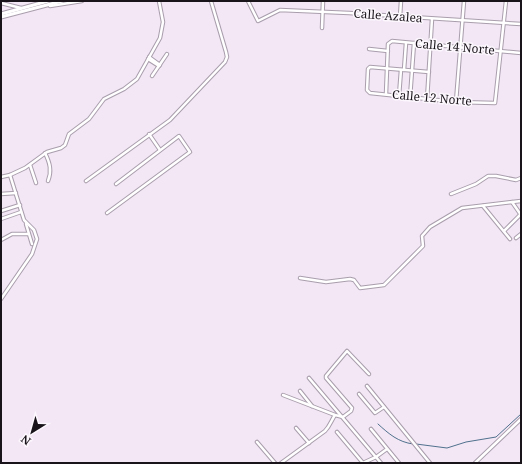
<svg xmlns="http://www.w3.org/2000/svg" width="522" height="464" viewBox="0 0 522 464" font-family="'Noto Serif',serif">
  <style>
    .lines { fill: none; stroke-linecap: round; stroke-linejoin: round }
    .stream { stroke: #50718c; stroke-width: 1 }
    .minor-casing { stroke: #a99eac; stroke-width: 4.5 }
    .major-casing { stroke: #a99eac; stroke-width: 5 }
    .minor { stroke: #fff; stroke-width: 2.5 }
    .major { stroke: #fff; stroke-width: 3 }
    .labels { text-anchor: middle; stroke-width: 3; stroke-linejoin: round; paint-order: stroke }
    .street-label { font-size: 12px; fill: #181419; stroke: #fcf7fd }
  </style>
  <rect width="100%" height="100%" fill="#f3e7f6"/>
  <g class="lines">
    <!-- stream -->
    <g class="stream">
      <path d="M378,424c11,10 20,18 35,20"/>
      <path d="M416,444l31,4 19,-6 30,-5 25,-23"/>
    </g>
    <!-- minor casing -->
    <g class="minor-casing">
      <g id="minor">
        <path d="M248,1l10,20 22,-11 69,3 172,11"/>
        <path d="M1,3l20,5"/>
        <path d="M50,6l32,-5"/>
        <path d="M400,17l1,-16"/>
        <path d="M322,28l1,-27"/>
        <path d="M369,49l19,2"/>
        <path d="M149,57l11,8"/>
        <path d="M148,59l11,7"/>
        <path d="M404,70l2,-27"/>
        <path d="M429,72l-59,-5 -2,2 -1,21 3,3 86,9 39,1 11,-102"/>
        <path d="M152,76l15,-22"/>
        <path d="M386,94l2,-50 4,-3 129,12"/>
        <path d="M399,96l2,-26"/>
        <path d="M410,98l4,-55"/>
        <path d="M427,100l5,-81"/>
        <path d="M456,102l8,-101"/>
        <path d="M149,134l11,16"/>
        <path d="M45,153c5,10 7,18 3,28"/>
        <path d="M30,165l6,18"/>
        <path d="M1,177l9,-2 15,-7 22,-16 14,-4 4,-3 4,-11 20,-15 15,-20 20,-10 13,-10 23,-41 3,-16 -4,-21"/>
        <path d="M86,181l84,-61 55,-58 2,-5 -1,-5 -15,-51"/>
        <path d="M1,194l15,-1"/>
        <path d="M451,194l25,-10 12,-8h8l20,4 5,-2"/>
        <path d="M512,202l9,13"/>
        <path d="M483,206l27,33"/>
        <path d="M1,211l19,-6"/>
        <path d="M107,213l83,-61 -11,-16 -63,48"/>
        <path d="M1,219l20,-7"/>
        <path d="M26,224l6,20"/>
        <path d="M504,231l17,-17"/>
        <path d="M516,238l5,-4"/>
        <path d="M1,240l11,-6h16"/>
        <path d="M300,278l26,4 24,-3 4,1 6,8 24,-3 39,-39 -1,-10 8,-9 32,-19 59,-7"/>
        <path d="M1,299l31,-45 5,-15 -3,-9 -10,-10 -14,-45"/>
        <path d="M309,378l72,85"/>
        <path d="M367,386l63,77"/>
        <path d="M300,391l12,15"/>
        <path d="M359,394l16,19 9,-6"/>
        <path d="M283,395l52,20 8,2 8,-6 1,-3 -26,-30v-2l21,-25 22,23"/>
        <path d="M296,428l13,15"/>
        <path d="M371,429l28,34"/>
        <path d="M337,432l26,31"/>
        <path d="M257,442l18,21"/>
        <path d="M281,463l44,-32c5,-5 6,-10 10,-16"/>
        <path d="M363,463l13,-6 11,-8"/>
        <path d="M475,463l46,-44"/>
      </g>
    </g>
    <!-- major casing -->
    <g class="major-casing">
      <g id="major">
        <path d="M1,14l47,-13"/>
        <path d="M1,17l61,-16"/>
      </g>
    </g>
    <!-- minor -->
    <use href="#minor" class="minor"/>
    <!-- major -->
    <use href="#major" class="major"/>
  </g>
  <g class="labels">
    <!-- street labels -->
    <g class="street-label">
      <text transform="translate(388 16) rotate(4)" y="4">Calle Azalea</text>
      <text transform="translate(455 47) rotate(5)" y="4">Calle 14 Norte</text>
      <text transform="translate(432 98) rotate(5)" y="4">Calle 12 Norte</text>
    </g>
  </g>
  <!-- border -->
  <rect width="522" height="464" fill="none" stroke="#181419" stroke-width="4"/>
  <!-- north arrow -->
  <g transform="translate(32 432) rotate(217)" stroke="#fcf7fd" stroke-width="3" paint-order="stroke">
  <path d="M0-3L7 15L0 10L-7 15Z" fill="#181419"/>
  <text y="-6" font-size="11" font-weight="bold" text-anchor="middle" fill="#181419">N</text>
  </g>
</svg>
